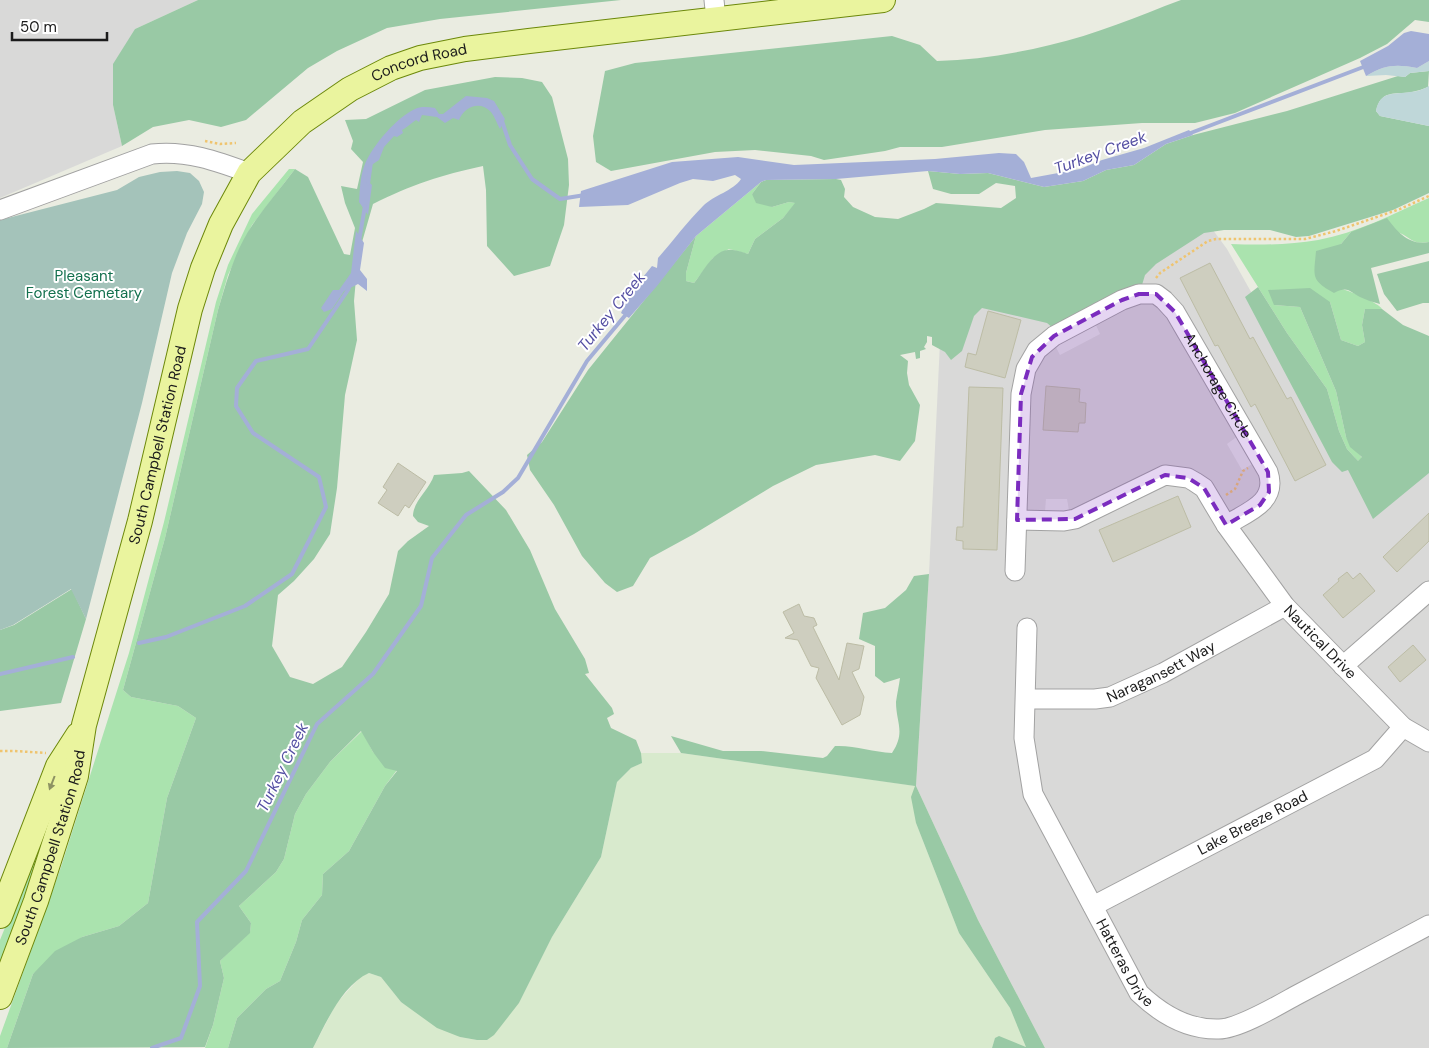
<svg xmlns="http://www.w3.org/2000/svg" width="1429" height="1048" viewBox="0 0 1429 1048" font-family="'DM Sans',sans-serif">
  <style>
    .residential { fill: #d9d9d8 }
    .farmland { fill: #d8eacd }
    .grass { fill: #aae3ae }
    .forest { fill: #99c9a5 }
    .wetland { fill: #bfd7d9 }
    .cemetery { fill: #a4c3ba }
    .parking { fill: #e7e7e7 }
    .water { fill: #a4afd7 }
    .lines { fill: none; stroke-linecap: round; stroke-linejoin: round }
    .stream { stroke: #a4afd7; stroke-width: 4 }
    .building { fill: #cecebf; stroke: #bcbca5 }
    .minor-casing { stroke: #a2a2a2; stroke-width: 21 }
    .major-casing { stroke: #6c880a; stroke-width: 26 }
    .path { stroke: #efc46f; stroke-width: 2.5; stroke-dasharray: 2.5 2.5; stroke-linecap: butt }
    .minor { stroke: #fff; stroke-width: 19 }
    .major { stroke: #eaf49e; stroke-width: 24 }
    .oneway { fill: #8d9263 }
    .marked { fill: #7b2cbf; fill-opacity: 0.2; stroke: #7b2cbf; stroke-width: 4; stroke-dasharray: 10 6; stroke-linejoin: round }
    .labels { text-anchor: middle; stroke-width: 4; stroke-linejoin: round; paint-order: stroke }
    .street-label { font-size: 15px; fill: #1b1b1b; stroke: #fff }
    .park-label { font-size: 15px; fill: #13704e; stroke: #fff }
    .water-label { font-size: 16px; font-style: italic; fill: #544fa3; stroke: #fff }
  </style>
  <rect width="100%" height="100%" fill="#eaece1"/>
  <!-- residential -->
  <g class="residential">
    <path d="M0,0h198l-63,29 -22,76 9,41 -122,52z"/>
    <path d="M1207,222l20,27 121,216 81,-87v670h-384l-67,-128 -62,-134 13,-212 11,-232 20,-36z"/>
  </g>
  <!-- farmland -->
  <path class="farmland" d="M641,753h40l235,33v37l43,110 51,75 17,39 -32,-8 -3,9h-679l23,-44 25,-28 8,-3 12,4 20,25 59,35 17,3h10l32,-37 33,-66 49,-80 16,-75 14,-14 10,-5z"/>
  <!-- grass -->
  <g class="grass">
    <path d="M289,169h6l-43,56 -24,50 -10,35 -53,228 -42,152 8,7 47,9 18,12 -29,80 -19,105 -29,23 -37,11 -49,37 -26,74h-7v-12l61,-169 68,-214 35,-131 52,-220 12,-37 24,-51z"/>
    <path d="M761,182l-9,12 20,13 17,-5 7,1 -13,15 -28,21 -7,15 -19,-5 -16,9 -19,25 -8,-2v-8l10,-37z"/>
    <path d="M1429,198v44c-19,4 -20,-8 -33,-10 -15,-2 -31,0 -45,0l-10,12 1,45c8,2 37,14 40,20h-17l-3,16 3,17 -7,4 -17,-6 -11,-38 -56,3 26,2 36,84 10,46 16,21 -4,3 -11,-12 -8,-18 -12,-42 -40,-56 -56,-89c28,1 59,1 87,-4 39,-7 75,-26 111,-42z"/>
    <path d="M362,731l11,21 24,18 -12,16 -36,65 -26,23 -1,21 -20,25 -6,22 -16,39 -14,8 -29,29 -9,30h-23l8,-23 11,-47 -4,-17 30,-29 1,-9 -12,-17 37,-34 8,-13 11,-45 11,-20 24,-32z"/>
    <path d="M38,846l7,2 -45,127v-35z"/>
  </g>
  <!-- forest -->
  <g class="forest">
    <path d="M198,0h423l-181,19 -53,9 -50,23 -29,17 -62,52 -25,7 -32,-7 -36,7 -31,19 -9,-41v-41l22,-35z"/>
    <path d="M1181,0h248v22l-14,-2 -28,24 -27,14 -125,55 -40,10h-53l-97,7 -103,17h-42l-15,4 -61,9 -13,-4 -56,-6 -40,2 -104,19 -15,-9 -3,-26 12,-65 30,-8 257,-27 28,9 17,16c38,-1 76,-7 113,-16 45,-10 88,-29 131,-45z"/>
    <path d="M1429,71l-1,16c-5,2 -11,4 -16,5 -17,3 -31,-3 -36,19l4,5 49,10v67l-36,17 -84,26 -13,1 -26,-7h-46l-20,3 -48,31 -11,11 -3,10 -89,43 -6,-5 -65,-15 -8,8 -12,35 -11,9 -6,-8 -13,-7v-8l-5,-1v6l-3,5 2,2 -6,2v7l-4,1 -1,-7 -15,3 8,6 -1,12 2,12 11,20 -5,36 -15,20 -25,-6 -59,10 -43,21 -79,48 -44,24 -17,28 -16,6 -12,-9 -23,-27 -28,-51 -24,-35 -3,-15 15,-13 46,-72 108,-134 -10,37v8l8,2c9,-11 19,-32 34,-33 6,-1 14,2 20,4l7,-15 28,-21 12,-15 -6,-1 -17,5 -16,-4 -4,-9 9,-12 5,-2 70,-1 5,1 4,9 -1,8 9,10 22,10 23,2 26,-10 12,-6 65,5 15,-10 -1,-12 -19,-3 -17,11h-28l-18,-5 -5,-18 32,3 28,-1 56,14 39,-6 23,-11 28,-5 32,-21 27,-9 94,-24 111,-35 7,1 5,-4z"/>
    <path d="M495,77l27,1 20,4 10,15 16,62 1,26 -5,40 -14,41 -36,10 -27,-30 -1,-56 -3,-24c-42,9 -72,19 -110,38l-15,52 -4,45 3,39 -12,55 -8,93 -7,46 -16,25 -20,22 -16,14 -6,51 18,31 23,7 29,-17 24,-35 23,-38 9,-43 10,-10 21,-15 -11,-4 -5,-6c0,-15 17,-27 21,-41l28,-2 7,-2 37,39 24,40 25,59 30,50 4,14 -4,1 27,34 2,6 -7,4 4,10 25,12 5,13 1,10 -11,5 -14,14 -16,75 -49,80 -33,66 -25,32 -7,5h-10l-17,-3 -23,-9 -36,-26 -20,-25 -12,-4c-27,12 -43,50 -56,75h-85l9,-30 29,-29 14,-8 16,-39 6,-22 20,-25 1,-21 26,-23 36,-65 12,-15 -12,-3 -12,-16 -12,-21 -31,31 -24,32 -11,20 -11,45 -8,13 -37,34 12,17 -1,10 -30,28 4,17 -11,47 -8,22 -198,1 26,-74 22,-23 27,-14 37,-11 29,-23 19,-105 29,-80 -18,-12 -47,-9 -8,-7 42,-152 53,-228c9,-30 17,-60 35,-86 13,-19 28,-36 42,-55l13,8 36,77 6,1 5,-27 -10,-25 -4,-17 16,3 6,-27 -12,-13 2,-8 -8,-21 21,-1 59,-29z"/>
    <path d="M1387,218c10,14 23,28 42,24v11l-58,15 9,36c-7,-2 -14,-4 -20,-7 -12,-6 -12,-11 -26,-4 -24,-13 -20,-17 -18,-42l25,-7 10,-12z"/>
    <path d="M1429,261v42h-6l-26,8 -13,-17 -7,-20z"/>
    <path d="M1258,287l29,46 40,56 12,42 8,18 11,12 4,-4 -12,-10 -4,-10 -10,-46 -36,-84 -26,-2 -6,-15 42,-2 20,14 11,38 17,6 7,-4 -3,-17 3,-16h17l21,16 26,11v137l-56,46 -25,-49 -6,2 -10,-10 -87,-165z"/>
    <path d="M929,574l-13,212 62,134 67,128h-53l3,-10 4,-2 27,11 -16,-39 -51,-75 -43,-110 -5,-26 4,-11 -234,-33 -10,-17 52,15h38l62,7 4,-2 8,-10c19,-1 38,6 57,7 14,-21 4,-30 4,-51 1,-8 3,-16 4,-24l-16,5 -9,-7v-30l-16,-7 4,-26 22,-5 21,-18 8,-14z"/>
    <path d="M72,589l14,30 -25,84 -61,8v-81l14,-5z"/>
  </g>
  <!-- wetland -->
  <g class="wetland">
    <path d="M1429,61v10l-19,2 -5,4 -19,-2 -20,1c19,-11 29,-12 51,-8z"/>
    <path d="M1429,86v40l-49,-10 -4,-5c4,-21 18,-16 34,-19 6,0 14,-3 19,-6z"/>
  </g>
  <!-- cemetery -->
  <path class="cemetery" d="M177,171l13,2 9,8 5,11 -2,12 -15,29 -15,40 -30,130 -56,216 -15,-30 -58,36 -13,5v-410l117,-30 22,-13 21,-5z"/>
  <!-- parking -->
  <g class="parking">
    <path d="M1095,323l5,11 -40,21 -5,-10z"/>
    <path d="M1238,436l16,27 -12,7 -15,-26z"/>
    <path d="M1046,499h21l2,12 -24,1z"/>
  </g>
  <!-- water -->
  <g class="water">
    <path d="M1411,31l18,3v27l-12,7c-22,-4 -32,-3 -51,8l-6,-15 28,-15 16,-13z"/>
    <path d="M466,96l21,2 7,3 11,18 -5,10c-3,-5 -5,-12 -9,-17 -11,-12 -27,-5 -32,8l-6,-2 -8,5 -8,-6 -15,-2 -3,7 -3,-2c-5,3 -8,7 -14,10l1,3 -6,4 -3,-1 -10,11 -5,13 -9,6 -3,14 5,5 -4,30 -9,-13c1,-13 1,-26 6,-38 8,-19 32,-47 50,-55 6,-3 13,-2 20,-1l4,6h4z"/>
    <path d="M1189,130l4,5 -27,9 -32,21 -28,5 -23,11 -39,6 -56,-14 -28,1 -32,-3 -92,8 -70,1 -5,2 -65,54 -39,50 -28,32 -8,-5 9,-20 22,-27 5,2 1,-10c15,-17 29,-36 45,-52 11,-11 30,-15 38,-27l-6,-4 -22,6 -20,-2 -13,4 -52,22 -49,2 2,-16 91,-29 66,-5 56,8 141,-6 64,-6 17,1 8,8 7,16 49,-9 22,-9 42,-12z"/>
    <path d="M356,231l8,12 -4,27 7,9v12l-9,-7 -14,7 -12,18 -8,3 -3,-4 12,-18h6l12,-17z"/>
  </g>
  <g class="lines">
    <!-- stream -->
    <g class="stream">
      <path d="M502,121l8,24 22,34 28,20 25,-4"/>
      <path d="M1188,134l178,-68"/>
      <path d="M368,184l3,-22"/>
      <path d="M359,241l6,-35"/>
      <path d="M139,643l27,-6 79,-31 47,-32 34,-67 -7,-30 -66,-44 -17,-27 1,-18 19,-27 52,-12 40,-59 2,-5"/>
      <path d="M0,674l73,-17"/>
      <path d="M152,1048l29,-10 19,-52 -3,-64 49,-51 71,-147 56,-50 48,-68 11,-48 34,-43 37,-23 15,-14 69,-117 41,-49"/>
    </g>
  </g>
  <!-- building -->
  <g class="building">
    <path d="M1210,263l40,76 3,-2 34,62 4,-2 35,68 -31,16 -40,-77 -4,3 -33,-62 -3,1 -35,-68z"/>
    <path d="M988,311l33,9 -16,58 -40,-11 3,-14 8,2z"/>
    <path d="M1046,386l34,3 -1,13 7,1 -1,20h-6l-1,9 -35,-2z"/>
    <path d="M969,387l34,1 -6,162 -34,-1v-8l-7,-1 1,-13h6z"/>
    <path d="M398,463l28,19 -17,26 -4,-3 -7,11 -20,-13 9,-13 -4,-3z"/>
    <path d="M1178,496l13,31 -78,35 -14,-32z"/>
    <path d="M1429,513v28l-32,31 -14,-15z"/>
    <path d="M1347,572l6,7 7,-6 15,18 -32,27 -20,-23 16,-14 -1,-2z"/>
    <path d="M799,604l5,12 10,2 3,7 -4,2 26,53 8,-37 17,3 -5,23 -7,3 12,25 -4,18 -18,10 -26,-47 3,-10 -8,-2 -13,-26 -13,-2 9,-5 -11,-21z"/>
    <path d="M1413,645l13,15 -26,22 -12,-15z"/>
  </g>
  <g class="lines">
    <!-- minor casing -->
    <g class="minor-casing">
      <g id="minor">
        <path d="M714,0l2,19"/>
        <path d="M0,210l152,-56c34,-4 65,7 97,19"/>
        <path id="s1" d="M1017,520l47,1 11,-2 90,-44 23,3 7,4 9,6 22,37 59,81 118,121 26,15"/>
        <path id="s2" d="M1015,571l6,-177 5,-25 11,-19 17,-14 68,-36 17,-6h17l8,6 11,12 93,160c10,30 -20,40 -42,53"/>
        <path id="s3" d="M1027,628l-3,110 9,56 106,199c22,21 48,37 80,36 19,0 58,-23 76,-33 45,-24 89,-47 134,-71"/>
        <path d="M1343,666l86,-75"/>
        <path id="s4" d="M1026,699h69l15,-2 53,-24 122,-67"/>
        <path id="s5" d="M1093,906l282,-147 28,-32"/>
      </g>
    </g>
    <!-- major casing -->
    <g class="major-casing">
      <g id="major">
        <path d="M0,916l58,-150 20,-31"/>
        <path id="s6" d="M0,997l36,-96 40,-125 8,-51 56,-204 50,-212 13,-41 18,-44 28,-51 53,-51 48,-33 41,-21 29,-10 45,-9 64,-8 354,-41"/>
      </g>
    </g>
    <!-- path -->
    <g class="path">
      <path d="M205,141l15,3 16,-1"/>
      <path d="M1156,278l4,-5 48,-32 8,-2h89l31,-8 64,-22 29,-13"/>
      <path d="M1226,495l9,-6 8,-18 5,-3"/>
      <path d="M0,751h15l31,2"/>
    </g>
    <!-- minor -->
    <use href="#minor" class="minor"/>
    <!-- major -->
    <use href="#major" class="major"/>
  </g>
  <!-- one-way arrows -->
  <defs><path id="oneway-solid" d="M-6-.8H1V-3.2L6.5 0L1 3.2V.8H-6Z" transform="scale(1.25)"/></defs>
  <use class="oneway" href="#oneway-solid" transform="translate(52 783) rotate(111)"/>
  <!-- marked area -->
  <path class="marked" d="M1139,294h17l19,18 93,160 1,20 -9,13 -34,20 -22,-37 -16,-10 -23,-3 -90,44 -58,1 4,-126 11,-37 22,-21 68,-36z"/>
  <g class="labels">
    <!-- street labels -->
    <g class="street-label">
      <text dy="5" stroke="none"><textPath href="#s6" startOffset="1070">Concord Road</textPath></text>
      <text dy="5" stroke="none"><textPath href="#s2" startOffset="470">Anchorage Circle</textPath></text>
      <text dy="5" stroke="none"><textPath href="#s6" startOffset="575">South Campbell Station Road</textPath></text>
      <text dy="5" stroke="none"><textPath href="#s1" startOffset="394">Nautical Drive</textPath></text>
      <text dy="5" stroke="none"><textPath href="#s4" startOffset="141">Naragansett Way</textPath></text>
      <text dy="5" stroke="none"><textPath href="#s5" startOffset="180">Lake Breeze Road</textPath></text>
      <text dy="5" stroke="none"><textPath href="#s6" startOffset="158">South Campbell Station Road</textPath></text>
      <text dy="5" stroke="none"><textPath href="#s3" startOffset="359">Hatteras Drive</textPath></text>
    </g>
    <!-- park labels -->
    <g class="park-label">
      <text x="84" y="281">Pleasant<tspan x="84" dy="17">Forest Cemetary</tspan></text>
    </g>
    <!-- water labels -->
    <g class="water-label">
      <text transform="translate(1100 152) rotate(-20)" y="6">Turkey Creek</text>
      <text transform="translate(611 311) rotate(-51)" y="6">Turkey Creek</text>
      <text transform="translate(282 767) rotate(-64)" y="6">Turkey Creek</text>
    </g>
  </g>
  <!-- scale -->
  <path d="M12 32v8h95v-8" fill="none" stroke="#1b1b1b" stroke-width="2.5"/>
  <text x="20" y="32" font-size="15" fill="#1b1b1b" stroke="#ffffff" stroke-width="4" paint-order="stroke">50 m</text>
</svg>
